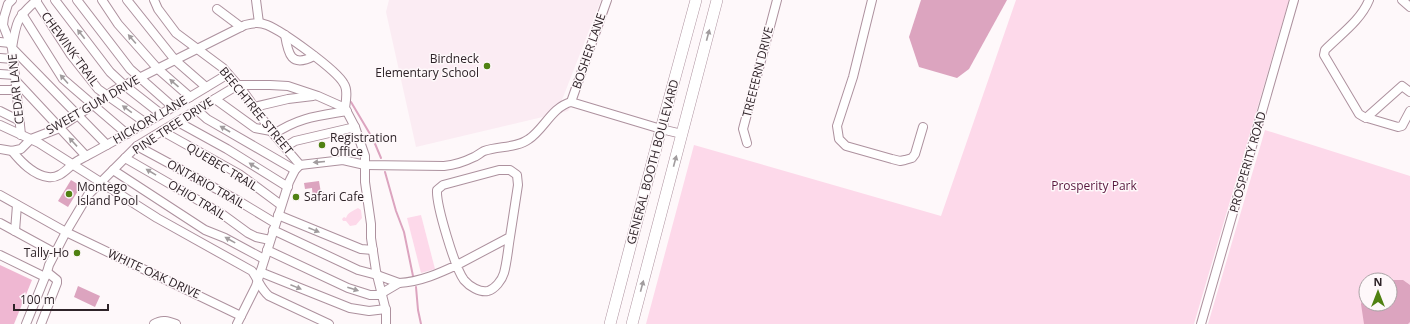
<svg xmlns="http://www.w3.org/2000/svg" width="1410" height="324" viewBox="0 0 1410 324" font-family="'Open Sans',sans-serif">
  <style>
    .built { fill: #fbecf3 }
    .green { fill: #fdd9ea; fill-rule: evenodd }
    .forest { fill: #efb7d2 }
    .water { fill: #dca4bf }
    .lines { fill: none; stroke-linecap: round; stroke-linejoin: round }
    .stream { stroke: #dca4bf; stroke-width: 2 }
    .minor-casing { stroke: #ad919e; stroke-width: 10 }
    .highway-casing { stroke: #ad919e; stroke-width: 12 }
    .minor { stroke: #fff; stroke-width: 8 }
    .highway { stroke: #fff; stroke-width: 11 }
    .oneway { fill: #a19c9e }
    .poi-dot { fill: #508112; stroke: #fef8fa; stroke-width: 1.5 }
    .labels { text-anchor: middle; stroke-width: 3; stroke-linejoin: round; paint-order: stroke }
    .street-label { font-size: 12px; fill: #2e2328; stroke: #fef8fa }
    .poi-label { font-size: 12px; fill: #2e2328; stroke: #fef8fa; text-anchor: start }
    .park-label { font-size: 12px; fill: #59183e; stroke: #fef8fa }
  </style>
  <rect width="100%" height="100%" fill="#fef8fa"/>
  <!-- built -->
  <path class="built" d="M389,0h212l-41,105 10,3 -2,3 -152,36 -30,-135z"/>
  <!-- green -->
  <g class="green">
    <path d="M1016,0h273l-95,324h-548l48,-179 247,71z"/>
    <path d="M1265,130l145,46v148h-202zM1366,280h24v24h-24z"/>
    <path d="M358,208l3,2 1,8 -6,7 -6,1 -4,-5h-3l-1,-2 2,-2 2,1c2,-6 7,-7 12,-10z"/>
    <path d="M421,215l14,54 -14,4 -14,-55z"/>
  </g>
  <!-- forest -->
  <path class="forest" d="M0,265l32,15 -18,44h-14z"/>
  <!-- water -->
  <g class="water">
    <path d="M921,0h86l-38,69 -12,9 -38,-11 -10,-30z"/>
    <path d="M71,180l10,6 -13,21 -10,-6z"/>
    <path d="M319,181l2,12 3,-1v5l-11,2 -1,-11 -7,1 -1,-6z"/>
    <path d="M1390,280h13l7,5v37l-2,2h-44l-3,-20 4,-12 1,-2v14h24z"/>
    <path d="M78,286l22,10 -5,11 -21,-10z"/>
  </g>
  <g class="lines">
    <!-- stream -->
    <g class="stream">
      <path d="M351,102l22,37 8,19"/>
      <path d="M385,172l11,39 8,21 9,44"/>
      <path d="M416,287l2,23 3,14"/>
    </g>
    <!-- minor casing -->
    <g class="minor-casing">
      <g id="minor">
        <path d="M12,0l-4,4 -4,13 -1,8 9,23 9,87"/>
        <path d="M37,0c-20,17 -21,22 -25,48l95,97"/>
        <path d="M55,0l55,72 14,13 37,29"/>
        <path d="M77,0l53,69 43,38"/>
        <path d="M102,0l16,24 40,45 32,28"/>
        <path d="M127,0l48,60 31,27"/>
        <path d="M154,0l4,9 18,24 47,35 20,23 28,40 29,34"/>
        <path d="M256,0l3,23"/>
        <path d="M872,0l-19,77 -16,49 2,13 7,7 46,13 8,2 5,-1 7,-2 3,-4 8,-27"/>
        <path d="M1369,0c-8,20 -28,34 -44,50l-1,5 35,59 5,3 34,10 4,-1 8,-15"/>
        <path d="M1402,0l8,7"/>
        <path d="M36,1l35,54 27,34 48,34"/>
        <path d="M217,9l24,18"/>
        <path d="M22,14l41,65 64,55"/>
        <path d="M285,35c3,19 6,33 29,21"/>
        <path d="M0,42l10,1"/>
        <path d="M0,58l13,1"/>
        <path d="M0,74l15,1"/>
        <path d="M16,81l70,75"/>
        <path d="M0,90h17"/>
        <path d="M215,99l40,29 16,3"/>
        <path d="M571,102l36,-102"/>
        <path d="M254,107l34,-8 25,-3"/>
        <path d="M197,110l10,9 88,51"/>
        <path d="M0,111l20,10"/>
        <path d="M1366,118l36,-32 8,6"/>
        <path d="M178,122l49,27 61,38"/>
        <path d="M0,125l39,18 118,75 95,53c7,10 8,17 17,25l60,28"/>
        <path d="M162,131l77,43 42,31"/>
        <path d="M274,134c26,-17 44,-18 73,-23"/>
        <path d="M747,143l-4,-14 34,-129"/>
        <path d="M137,146l100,54 38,23"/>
        <path d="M285,147l10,-6 60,-14"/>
        <path d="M0,149l12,2 9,-2 10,-10 26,-10 58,-39 130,-65c8,-2 14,-3 22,0 15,6 70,45 77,59 4,6 2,16 1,24"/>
        <path d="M12,151c9,11 21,24 36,26 14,2 21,-12 31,-17 51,-27 100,-56 149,-86"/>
        <path d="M125,158l97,56 26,19 8,4 14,3"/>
        <path d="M300,165l43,-5 22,5 79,1c10,-1 20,-4 30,-9 3,-1 6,-4 10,-6 15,-5 33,-3 45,-12 15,-10 23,-32 42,-37l90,27 21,5"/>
        <path d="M113,170l92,60 20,8 39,21"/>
        <path d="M0,195l66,37 175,84"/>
        <path d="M278,215l83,34 12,1"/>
        <path d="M0,223l55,30"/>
        <path d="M273,230l85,40 19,5 22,8 -17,10"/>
        <path d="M15,231l2,-26"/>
        <path d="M267,250l81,38 22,7h12"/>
        <path d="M0,255l45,22"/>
        <path d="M47,272l2,-7 17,-33 22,-37 49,-49 101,-61h32l18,1 30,10 27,12 10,19 10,29v26l6,42v14l5,33 10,40v13"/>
        <path d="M260,272l90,36 19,3 17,-2"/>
        <path d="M399,283c21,-1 41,-10 60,-19l51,-27 8,-52 -1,-10 -7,-5h-11l-56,15 -6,5c-1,15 18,78 27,90 5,6 16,13 24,11 7,-2 14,-11 16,-18 3,-11 4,-24 6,-36"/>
        <path d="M26,324l21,-52 10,8v3l-16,41"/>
        <path d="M154,324c8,-5 14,-3 22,0"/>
        <path d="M237,324l19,-38 33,-104 6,-12 5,-5"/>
        <path d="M1201,324l93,-324"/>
      </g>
    </g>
    <!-- highway casing -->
    <g class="highway-casing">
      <g id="highway">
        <path d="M610,324l51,-195 35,-129"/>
        <path d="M632,324l85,-324"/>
      </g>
    </g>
    <!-- minor -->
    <use href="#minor" class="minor"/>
    <!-- highway -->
    <use href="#highway" class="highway"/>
  </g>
  <!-- one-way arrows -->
  <defs><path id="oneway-solid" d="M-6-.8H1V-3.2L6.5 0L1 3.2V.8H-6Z"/></defs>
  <g class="oneway">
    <use href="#oneway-solid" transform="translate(81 34) rotate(-128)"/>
    <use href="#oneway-solid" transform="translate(708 35) rotate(-75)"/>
    <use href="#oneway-solid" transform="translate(132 39) rotate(-131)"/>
    <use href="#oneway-solid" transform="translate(64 79) rotate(-132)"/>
    <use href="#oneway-solid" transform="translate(174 83) rotate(-139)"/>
    <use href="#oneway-solid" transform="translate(127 109) rotate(-144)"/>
    <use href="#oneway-solid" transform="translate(225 129) rotate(-150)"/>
    <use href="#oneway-solid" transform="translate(73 142) rotate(-133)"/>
    <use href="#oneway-solid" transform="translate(675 161) rotate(-75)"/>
    <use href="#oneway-solid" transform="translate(319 162) rotate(175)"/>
    <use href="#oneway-solid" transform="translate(254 166) rotate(-148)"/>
    <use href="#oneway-solid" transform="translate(151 172) rotate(-149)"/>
    <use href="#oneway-solid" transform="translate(314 230) rotate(22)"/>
    <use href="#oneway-solid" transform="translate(230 240) rotate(-151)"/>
    <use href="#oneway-solid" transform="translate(642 286) rotate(-75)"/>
    <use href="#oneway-solid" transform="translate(296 287) rotate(22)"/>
    <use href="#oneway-solid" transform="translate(353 289) rotate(18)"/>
  </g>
  <!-- markers -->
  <g class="poi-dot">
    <circle cx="487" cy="66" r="4"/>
    <circle cx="322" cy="145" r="4"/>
    <circle cx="69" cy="194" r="4"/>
    <circle cx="296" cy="197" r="4"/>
    <circle cx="77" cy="253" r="4"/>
  </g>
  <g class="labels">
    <!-- street labels -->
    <g class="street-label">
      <text transform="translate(70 49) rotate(54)" y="4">CHEWINK TRAIL</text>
      <text transform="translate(589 51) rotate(-71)" y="4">BOSHER LANE</text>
      <text transform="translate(758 72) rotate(-76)" y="4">TREEFERN DRIVE</text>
      <text transform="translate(16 89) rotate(-96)" y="4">CEDAR LANE</text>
      <text transform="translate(93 105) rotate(-30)" y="4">SWEET GUM DRIVE</text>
      <text transform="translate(256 111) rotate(51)" y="4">BEECHTREE STREET</text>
      <text transform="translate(150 120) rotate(-30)" y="4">HICKORY LANE</text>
      <text transform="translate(173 126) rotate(-33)" y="4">PINE TREE DRIVE</text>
      <text transform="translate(653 162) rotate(-75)" y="4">GENERAL BOOTH BOULEVARD</text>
      <text transform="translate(1248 162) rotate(-74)" y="4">PROSPERITY ROAD</text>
      <text transform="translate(222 167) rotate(31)" y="4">QUEBEC TRAIL</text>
      <text transform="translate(206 184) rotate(29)" y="4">ONTARIO TRAIL</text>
      <text transform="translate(197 200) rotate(31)" y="4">OHIO TRAIL</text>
      <text transform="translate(154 274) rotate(25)" y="4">WHITE OAK DRIVE</text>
    </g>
    <!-- poi labels -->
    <g class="poi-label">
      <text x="479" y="63" text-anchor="end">Birdneck<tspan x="479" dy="14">Elementary School</tspan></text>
      <text x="330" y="142">Registration<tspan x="330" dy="14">Office</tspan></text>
      <text x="77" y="191">Montego<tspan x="77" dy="14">Island Pool</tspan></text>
      <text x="304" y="201">Safari Cafe</text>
      <text x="69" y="257" text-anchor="end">Tally-Ho</text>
    </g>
    <!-- park labels -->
    <g class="park-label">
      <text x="1094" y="190">Prosperity Park</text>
    </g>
  </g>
  <!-- north arrow -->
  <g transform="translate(1378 292)"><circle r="19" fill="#fef8fa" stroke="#aba3a6"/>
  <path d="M0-3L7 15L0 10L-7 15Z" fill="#508112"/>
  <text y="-6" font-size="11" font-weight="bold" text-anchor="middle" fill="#2e2328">N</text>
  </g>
  <!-- scale -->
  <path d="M14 304v6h94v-6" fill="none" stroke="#2e2328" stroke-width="2"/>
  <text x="20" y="304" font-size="12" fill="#2e2328" stroke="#fef8fa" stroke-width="3" paint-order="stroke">100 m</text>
</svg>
